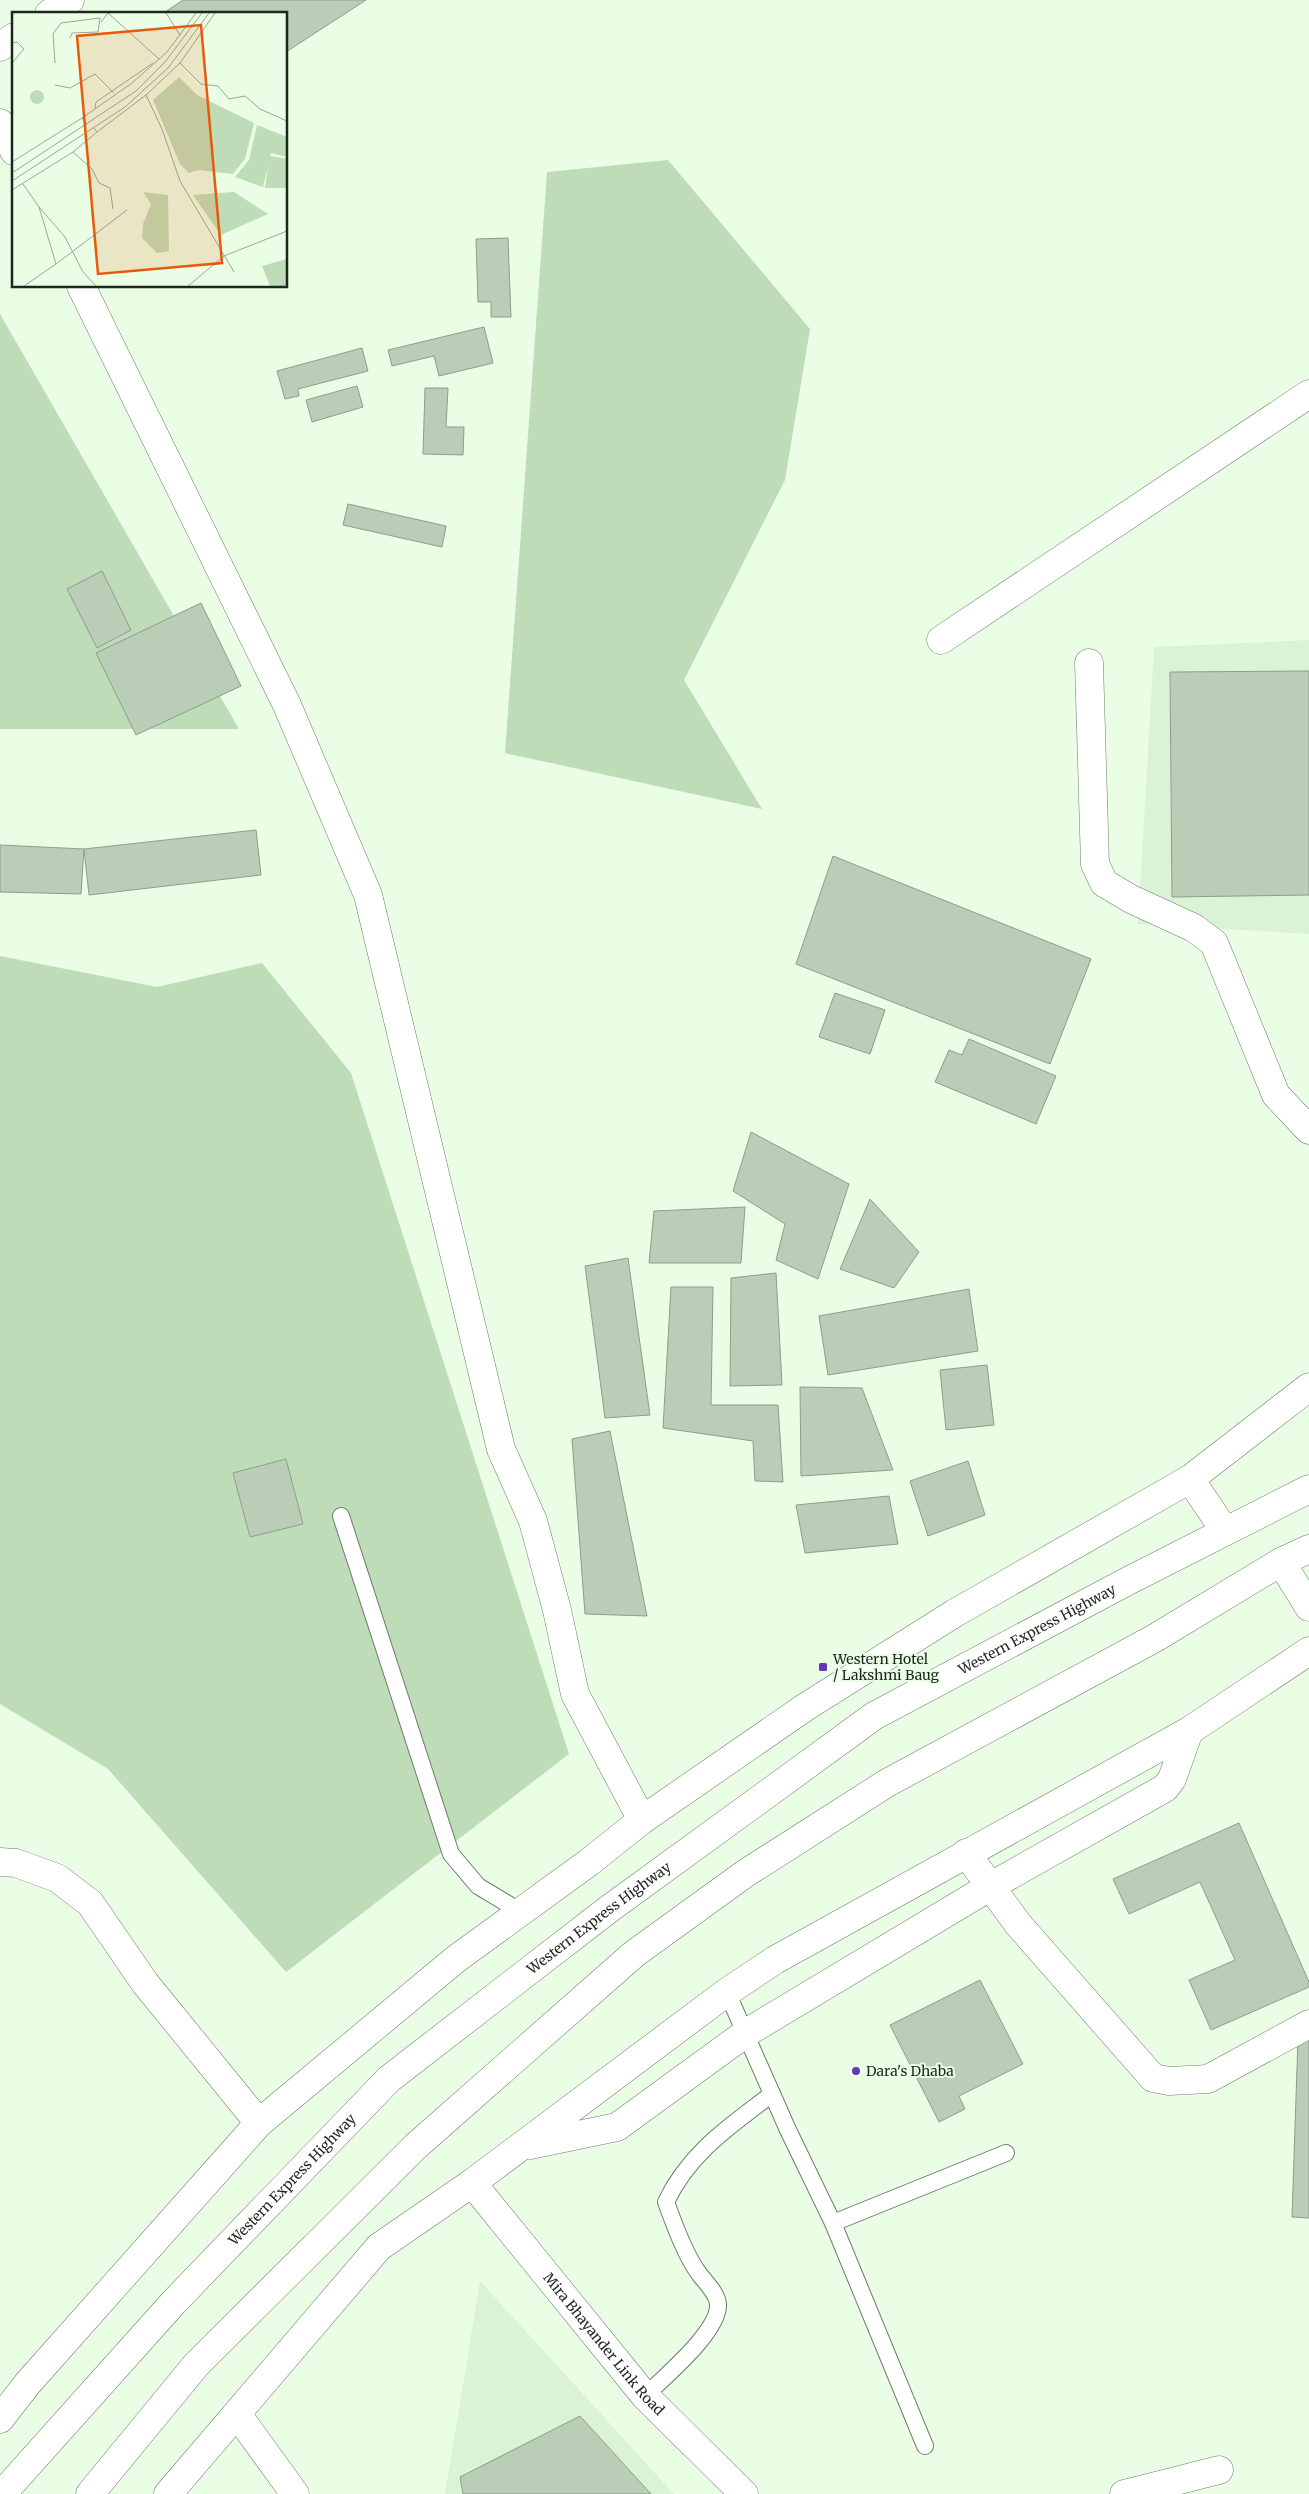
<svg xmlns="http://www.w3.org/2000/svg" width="1309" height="2494" viewBox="0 0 1309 2494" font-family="Merriweather,serif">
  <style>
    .built { fill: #daf3d5 }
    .green { fill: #bddcb7 }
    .building { fill: #bacdb7; stroke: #8c9f89 }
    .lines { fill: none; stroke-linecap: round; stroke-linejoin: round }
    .service-casing { stroke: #6b7d68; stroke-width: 18 }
    .minor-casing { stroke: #6b7d68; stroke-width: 29 }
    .tertiary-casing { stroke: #6b7d68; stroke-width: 29 }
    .secondary-casing { stroke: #6b7d68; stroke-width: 29 }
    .trunk-casing { stroke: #6b7d68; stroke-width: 29 }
    .service { stroke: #fff; stroke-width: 16 }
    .minor { stroke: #fff; stroke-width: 28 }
    .tertiary { stroke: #fff; stroke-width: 28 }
    .secondary { stroke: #fff; stroke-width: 28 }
    .trunk { stroke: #fff; stroke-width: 28 }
    .poi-dot { fill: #6637ae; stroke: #eafee6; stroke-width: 2 }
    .labels { text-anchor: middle; stroke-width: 4; stroke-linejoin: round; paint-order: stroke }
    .street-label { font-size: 14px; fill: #1f261d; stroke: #eafee6 }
    .poi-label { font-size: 14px; fill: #1f261d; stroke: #eafee6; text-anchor: start }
    .inset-road { fill: none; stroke: #99a896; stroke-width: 1 }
    .view { fill: #e8590c; fill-opacity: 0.15; stroke: #e8590c; stroke-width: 2.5 }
    .inset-edge { fill: none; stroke: #1f261d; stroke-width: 2.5 }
  </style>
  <rect width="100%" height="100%" fill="#eafee6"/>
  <!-- built -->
  <g class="built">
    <path d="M1309,640v294l-171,-10 16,-277z"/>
    <path d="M480,2281l194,213h-229z"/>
  </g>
  <!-- green -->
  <g class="green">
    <path d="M668,160l142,169 -25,151 -101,200 78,129 -257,-56 42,-581z"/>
    <path d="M0,314l239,415h-239z"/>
    <path d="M0,956l157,31 105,-24 89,110 218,681 -283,218 -178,-203 -108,-65z"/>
  </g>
  <!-- building -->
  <g class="building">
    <path d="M183,0h183l-80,52v-38h-124z"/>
    <path d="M508,238l3,79h-20v-15h-13l-2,-63z"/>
    <path d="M484,327l9,36 -54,13 -5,-20 -42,10 -4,-16z"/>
    <path d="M362,348l6,23 -70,18 1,7 -14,3 -8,-28z"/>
    <path d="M357,386l6,21 -51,15 -6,-22z"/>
    <path d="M425,388h23l-2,39h18l-1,28 -40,-1z"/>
    <path d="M348,504l98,22 -4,21 -99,-22z"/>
    <path d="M102,571l29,59 -34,18 -30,-59z"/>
    <path d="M201,603l40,83 -105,49 -40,-82z"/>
    <path d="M1309,671v224l-137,2 -2,-225z"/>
    <path d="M256,830l5,45 -172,20 -5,-46z"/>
    <path d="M0,845l84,4 -3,45 -81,-2z"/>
    <path d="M833,856l258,103 -41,105 -254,-100z"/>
    <path d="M835,993l50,17 -15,44 -51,-17z"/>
    <path d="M969,1039l87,37 -20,48 -101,-42 14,-32 13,5z"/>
    <path d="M751,1132l98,52 -31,95 -42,-19 9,-36 -52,-33z"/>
    <path d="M870,1199l49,53 -25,36 -54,-19z"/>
    <path d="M745,1207l-4,56h-92l5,-52z"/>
    <path d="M628,1258l22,157 -45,3 -20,-152z"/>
    <path d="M776,1273l6,112 -52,1 1,-108z"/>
    <path d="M671,1287h42l-2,118h67l5,77 -28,-1 -2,-40 -90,-13z"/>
    <path d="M969,1289l9,62 -150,24 -9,-59z"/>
    <path d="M987,1365l7,60 -48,5 -6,-60z"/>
    <path d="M800,1387l62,1 31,82 -92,6z"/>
    <path d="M610,1431l37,185 -62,-2 -13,-175z"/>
    <path d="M286,1459l17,65 -53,13 -17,-64z"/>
    <path d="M968,1461l17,54 -57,21 -18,-55z"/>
    <path d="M889,1496l9,48 -93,9 -9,-48z"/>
    <path d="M1239,1823l70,159v5l-98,43 -22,-50 46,-20 -35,-78 -71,32 -16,-35z"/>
    <path d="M980,1980l43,84 -64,32 6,13 -26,13 -49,-97z"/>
    <path d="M1298,2038l11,1v179l-17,-1z"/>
    <path d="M580,2416l71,78h-188l-3,-17z"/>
  </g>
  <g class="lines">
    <!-- service casing -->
    <g class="service-casing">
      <g id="service">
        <path d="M341,1516l110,338 27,32 43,26"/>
        <path d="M727,1992l61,138 45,93 92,223"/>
        <path d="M833,2223l173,-70"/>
        <path d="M645,2396c19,-19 75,-65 73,-92 -1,-11 -12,-21 -18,-29 -14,-18 -26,-51 -34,-73 23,-49 64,-76 106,-108"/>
      </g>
    </g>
    <!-- minor casing -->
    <g class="minor-casing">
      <g id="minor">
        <path d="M49,14l21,-14"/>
        <path d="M0,47l14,-10"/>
        <path d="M0,123l14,28"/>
        <path d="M81,286l206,419 81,190 133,554 32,72 24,89 18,84 67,126"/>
        <path d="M941,640l368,-246"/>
        <path d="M1089,663l6,201 9,19 27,16 63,29 20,15 62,152 33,35"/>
        <path d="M966,1853l52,71 135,154 16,3 39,-2 101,-55"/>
        <path d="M0,1862l16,1 41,15 33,25 55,80 114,140"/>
        <path d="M1124,2494l95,-24"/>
      </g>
    </g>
    <!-- tertiary casing -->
    <g class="tertiary-casing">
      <g id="tertiary">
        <path d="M530,2145l87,-18 129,-94 245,-147 174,-98 7,-9 17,-48"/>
        <path id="s1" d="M472,2183l173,213 99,98"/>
        <path d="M237,2414l58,80"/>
        <path d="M0,2419l28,-36 231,-260 197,-164 132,-96 54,-43 162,-112 151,-95 235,-134"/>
        <path d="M168,2494l211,-247 93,-64 255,-191 48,-32 414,-229 120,-80"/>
      </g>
    </g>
    <!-- secondary casing -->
    <g class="secondary-casing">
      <g id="secondary">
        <path d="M1225,1531l-35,-52 119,-92"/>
        <path d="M1281,1562l28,45"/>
      </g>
    </g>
    <!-- trunk casing -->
    <g class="trunk-casing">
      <g id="trunk">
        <path id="s2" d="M2,2494l172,-192 215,-223 220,-170 265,-193 252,-134 183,-93"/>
        <path d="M90,2494l106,-129 220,-219 218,-192 112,-81 141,-90 268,-145 126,-76 28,-13"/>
      </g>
    </g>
    <!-- service -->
    <use href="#service" class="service"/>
    <!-- minor -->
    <use href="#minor" class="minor"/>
    <!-- tertiary -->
    <use href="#tertiary" class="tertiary"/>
    <!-- secondary -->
    <use href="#secondary" class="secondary"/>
    <!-- trunk -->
    <use href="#trunk" class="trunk"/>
  </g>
  <!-- markers -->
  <g class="poi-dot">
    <rect x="818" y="1662" width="10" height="10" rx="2.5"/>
    <circle cx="856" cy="2071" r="5"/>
  </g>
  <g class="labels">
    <!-- street labels -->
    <g class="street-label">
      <text dy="5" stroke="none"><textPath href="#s2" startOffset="1358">Western Express Highway</textPath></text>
      <text dy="5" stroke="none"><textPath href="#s2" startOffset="832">Western Express Highway</textPath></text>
      <text dy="5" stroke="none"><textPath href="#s2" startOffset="428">Western Express Highway</textPath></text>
      <text dy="5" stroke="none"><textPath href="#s1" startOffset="208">Mira Bhayander Link Road</textPath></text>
    </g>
    <!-- poi labels -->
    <g class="poi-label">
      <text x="833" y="1664">Western Hotel<tspan x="833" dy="16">/ Lakshmi Baug</tspan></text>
      <text x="866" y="2076">Dara's Dhaba</text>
    </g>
  </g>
  <!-- overview -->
  <g transform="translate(12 12)">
    <rect width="275" height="275" fill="#eafee6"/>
    <path d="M167,65l18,18 57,28 -9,36 -12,15 -34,-4 -10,3 -9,-9 -27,-64zM18 85a7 7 0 1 1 14 0a7 7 0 1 1-14 0ZM245,113l30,12v20l-16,-4 -1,3 17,3v29h-22l3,-22 -5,21 -28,-10 14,-17zM131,180l25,3 1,56 -12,2 -15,-15 1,-14 8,-20zM222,180l34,22 -47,21 -28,-40zM275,247v27h-17l-8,-20z" fill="#bddcb7"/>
    <path class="inset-road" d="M154,1l14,22M89,10l7,-9 51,46M0,31l5,-1 7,7 -12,14M43,51l-2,-29 8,-11 39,-5 -2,14 -26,1 -2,5M168,51l21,21 17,2 11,13 16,-3 15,13 27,12M43,73l15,3 25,-14 19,19M134,83l16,34 18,52 54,91M83,96l1,-6 57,-39M70,106l50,-35 35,-31 29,-39M85,120l49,-37 34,-32 35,-50M61,140l19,17 7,14 11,5 3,21M0,150l70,-44 5,7M0,161l124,-82 29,-29 37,-49M0,169l113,-74 43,-39 41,-55M11,172l16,23 17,57 71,-54M0,178l61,-38 24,-20 -4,-5M27,195l26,30 18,35 13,14M12,274l32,-22M176,274l36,-30 63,-25"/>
    <path class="view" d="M189,13l21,238 -124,11 -21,-238z"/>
    <rect width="275" height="275" class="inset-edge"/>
  </g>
</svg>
